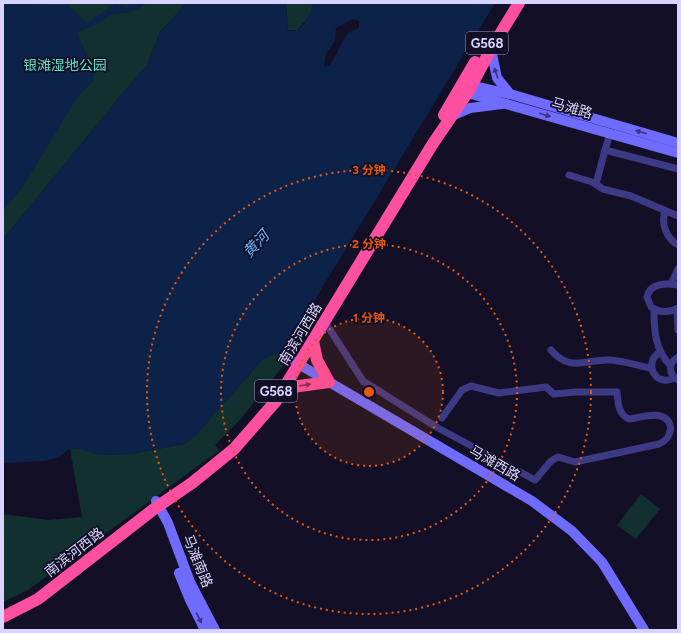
<svg xmlns="http://www.w3.org/2000/svg" width="681" height="633" viewBox="0 0 681 633" font-family="Figtree,'Noto Sans SC',sans-serif">
  <style>
    .green { fill: #12302f }
    .water { fill: #0c2248; fill-rule: evenodd }
    .lines { fill: none; stroke-linecap: round; stroke-linejoin: round }
    .street { stroke: #3d3a85; stroke-width: 7 }
    .secondary { stroke: #6f6bff; stroke-width: 10 }
    .highway { stroke: #ff4fa3; stroke-width: 12 }
    .oneway { fill: #38347d }
    .oneway2 { fill: #7d2c5e }
    .ring { fill: none; stroke: #e8590c; stroke-width: 2; stroke-dasharray: 2 4 }
    .labels { text-anchor: middle; stroke-width: 3.5; stroke-linejoin: round; paint-order: stroke }
    .shield { fill: #130f26; stroke: #9e99be; stroke-width: 1 }
    .shield-label { font-size: 13px; font-weight: bold; fill: #d9d4ff }
    .park-label { font-size: 14px; fill: #5fe0c0; stroke: #130f26 }
    .street-label { font-size: 14px; fill: #d9d4ff; stroke: #130f26 }
    .water-label { font-size: 15px; font-style: italic; fill: #62b6ff; stroke: #130f26 }
    .centre { fill: #e8590c; stroke: #130f26; stroke-width: 2 }
    .ring-label { font-size: 12px; text-anchor: middle; font-weight: bold; fill: #e8590c; stroke: #130f26; stroke-width: 3.5; stroke-linejoin: round; paint-order: stroke }
  </style>
  <rect width="100%" height="100%" fill="#130f26"/>
  <!-- green -->
  <g class="green">
    <path d="M3,3h184l-27,29 -13,33 -29,34 -115,140z"/>
    <path d="M286,3h27l-3,13 -13,14h-9z"/>
    <path d="M279,352l9,8 -48,60 -25,25 5,5 -192,140 -25,12v-88l46,6 33,-3 -12,-68h11l20,6 29,-1 54,-10 10,-7 70,-79z"/>
    <path d="M641,494l19,15 -24,30 -19,-14z"/>
  </g>
  <!-- water -->
  <g class="water">
    <path d="M12,3c20,0 37,3 56,2l19,18 28,-19 12,3 4,-4h15l-6,5 -12,5 -17,1 -10,8 -24,11 9,20 8,12v15l-18,19 -53,88 -20,24v-205z"/>
    <path d="M187,3h99l2,27c15,5 23,-16 25,-27h182l-204,336 -12,13 -15,6 -70,79 -10,7 -54,10 -29,1 -20,-6h-11l-11,8 -14,4 -42,2v-224l115,-140 29,-34 13,-33zM353,19l6,2v7c-4,2 -9,3 -12,6 -6,8 -13,29 -20,33l-3,-1 2,-13 9,-12 1,-13z"/>
  </g>
  <g class="lines">
    <!-- street -->
    <g class="street">
      <path d="M610,134l-5,16 73,19"/>
      <path d="M569,175l23,7 11,7 28,7 47,20"/>
      <path d="M596,184l9,-34"/>
      <path d="M665,211c-4,13 1,27 13,34"/>
      <path d="M671,284l7,-15"/>
      <path d="M678,285c-12,-2 -28,-2 -31,12l4,10c9,6 18,6 27,1"/>
      <path d="M654,309c0,21 1,41 16,56"/>
      <path d="M677,309l1,21"/>
      <path d="M325,322l38,59 75,47 97,52 16,-19 7,-4 17,5 84,-18c13,-5 17,-24 1,-28 -8,-3 -22,2 -31,3 -11,-5 -11,-16 -12,-27h-41l-22,2 -8,-7 -47,6 -28,-7 -9,4 -20,28"/>
      <path d="M551,350c19,22 33,10 57,10 14,0 30,6 43,8"/>
      <path d="M660,352c-18,11 -4,36 14,26"/>
      <path d="M678,357c-10,6 -10,17 0,23"/>
    </g>
    <!-- secondary -->
    <g class="secondary">
      <path d="M491,49l6,29 13,16"/>
      <path d="M464,84l46,10 168,49"/>
      <path d="M461,91l217,62"/>
      <path d="M452,116l18,-8 32,-4"/>
      <path d="M295,362l237,139 40,30 30,31 42,68"/>
      <path d="M156,501l12,22 22,59 25,48"/>
      <path d="M179,573l11,27 15,30"/>
    </g>
    <!-- highway -->
    <g class="highway">
      <path d="M444,115l31,-53"/>
      <path d="M282,392l10,-5 37,-5 -12,-22 -4,-19"/>
      <path d="M3,617l35,-18 116,-90 38,-26 42,-34 42,-48 156,-256 36,-53 23,-43 28,-46"/>
    </g>
  </g>
  <!-- one-way arrows -->
  <defs><path id="oneway-solid" d="M-6-.8H1V-3.2L6.5 0L1 3.2V.8H-6Z"/></defs>
  <g class="oneway">
    <use href="#oneway-solid" transform="translate(496 73) rotate(-110)"/>
    <use href="#oneway-solid" transform="translate(545 115) rotate(16)"/>
    <use href="#oneway-solid" transform="translate(641 132) rotate(-164)"/>
    <use href="#oneway-solid" transform="translate(199 618) rotate(63)"/>
  </g>
  <use class="oneway2" href="#oneway-solid" transform="translate(305 385) rotate(-9)"/>
  <!-- distance rings -->
  <circle cx="369" cy="392" r="74" fill="#e8590c" fill-opacity=".12"/>
  <g class="ring">
    <circle cx="369" cy="392" r="74"/>
    <circle cx="369" cy="392" r="148"/>
    <circle cx="369" cy="392" r="222"/>
  </g>
  <g class="labels">
    <!-- shield labels -->
    <g class="shield">
      <rect x="466" y="32" width="42" height="22" rx="3"/>
      <rect x="255" y="380" width="42" height="22" rx="3"/>
    </g>
    <g class="shield-label">
      <text x="487" y="48">G568</text>
      <text x="276" y="396">G568</text>
    </g>
    <!-- park labels -->
    <g class="park-label">
      <text x="65" y="70">银滩湿地公园</text>
    </g>
    <!-- street labels -->
    <g class="street-label">
      <text transform="translate(572 108) rotate(16)" y="5">马滩路</text>
      <text transform="translate(300 334) rotate(-59)" y="5">南滨河西路</text>
      <text transform="translate(495 463) rotate(30)" y="5">马滩西路</text>
      <text transform="translate(74 552) rotate(-38)" y="5">南滨河西路</text>
      <text transform="translate(198 561) rotate(68)" y="5">马滩南路</text>
    </g>
    <!-- water labels -->
    <g class="water-label">
      <text transform="translate(256 244) rotate(-47)" y="5">黄河</text>
    </g>
  </g>
  <circle cx="369" cy="392" r="6" class="centre"/>
  <g class="ring-label">
    <text x="369" y="174">3 分钟</text>
    <text x="369" y="248">2 分钟</text>
    <text x="369" y="322">1 分钟</text>
  </g>
  <!-- border -->
  <rect width="681" height="633" fill="none" stroke="#d9d4ff" stroke-width="8"/>
</svg>
